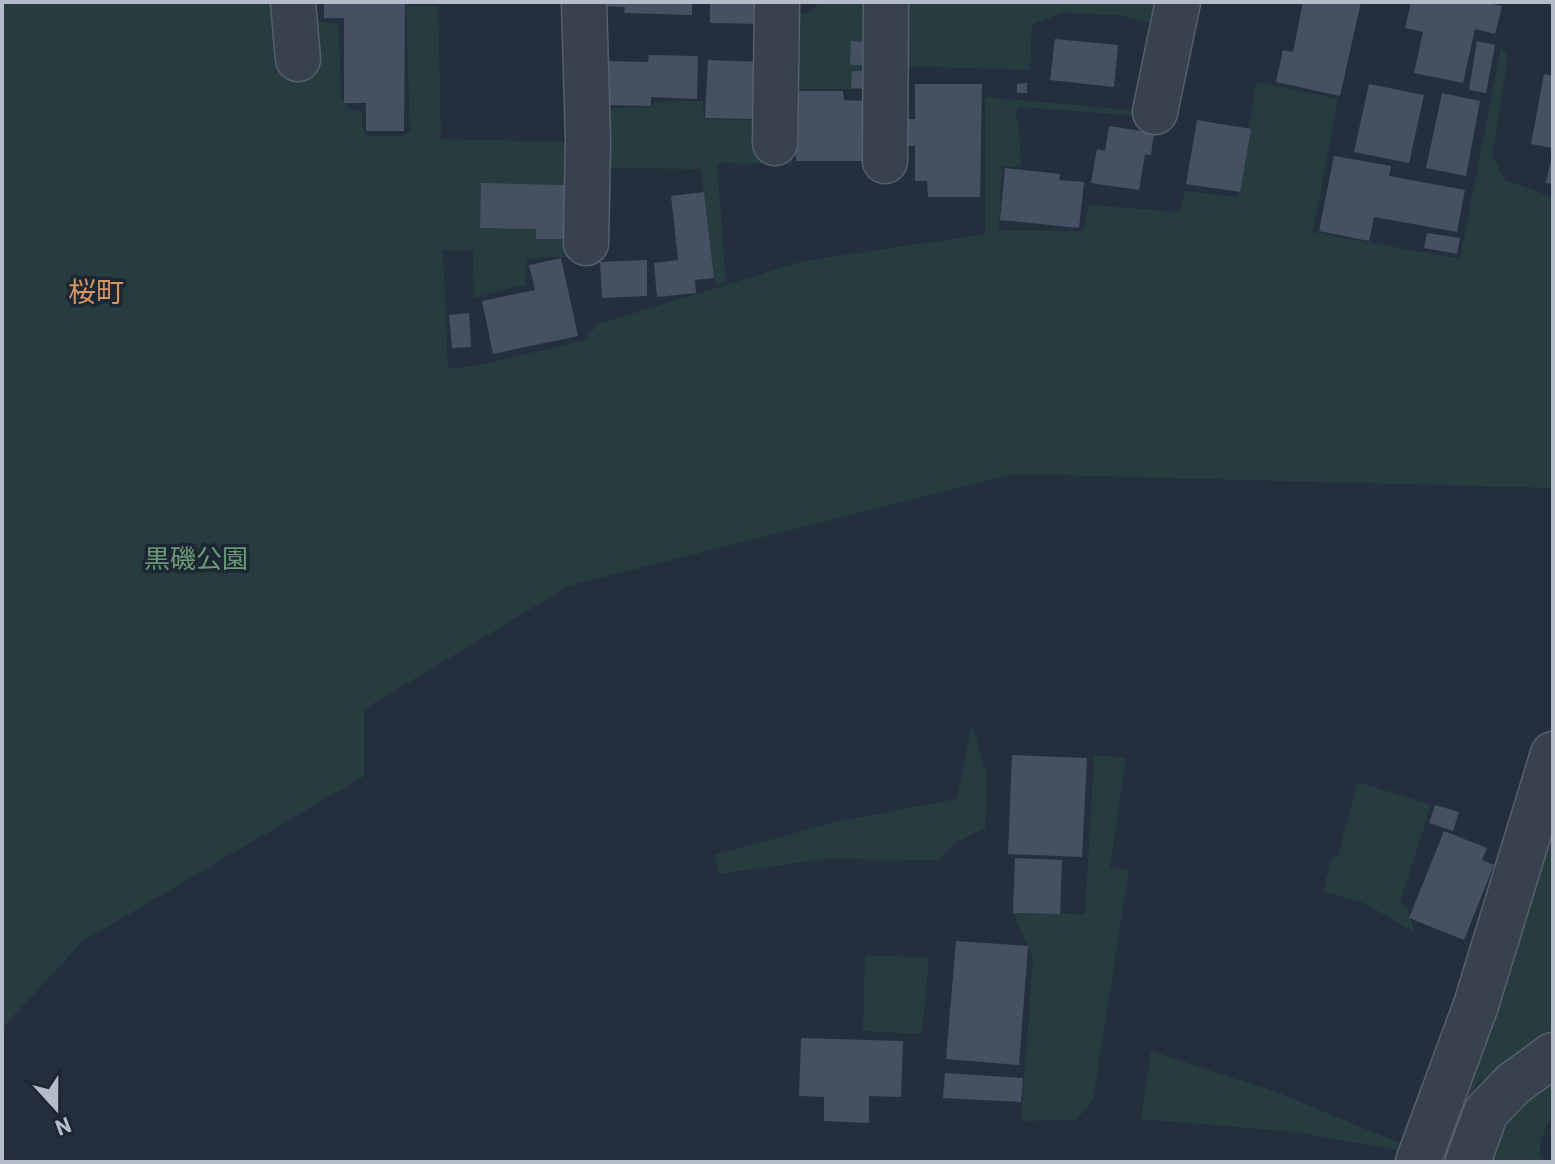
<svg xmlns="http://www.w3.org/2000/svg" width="1555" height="1164" viewBox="0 0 1555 1164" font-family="Barlow,'Noto Sans JP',sans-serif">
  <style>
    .green { fill: #263c3f }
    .building { fill: #455162 }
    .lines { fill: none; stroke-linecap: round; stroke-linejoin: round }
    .minor-casing { stroke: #565f6c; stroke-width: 47 }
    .minor { stroke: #38414e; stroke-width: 44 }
    .labels { text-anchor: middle; stroke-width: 7; stroke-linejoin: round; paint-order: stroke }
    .park-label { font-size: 26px; fill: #6b9a76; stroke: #1d2633 }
    .neighbourhood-label { font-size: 28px; fill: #d59563; stroke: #1d2633 }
  </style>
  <rect width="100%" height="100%" fill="#242f3e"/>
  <!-- green -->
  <g class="green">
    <path d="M2,2h284l4,30 28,-10 21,1 2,75 9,11 12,3v15l5,9h35l8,-6 -4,-124h32l3,133 139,3 -6,114 -47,3 -2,26 -51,13 -1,-48h-30l5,119 37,-5 99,-24 14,-16 206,-63 181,-27v-137l155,14 -1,5 -120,-9 -4,7 4,11 2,42 -19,-1 -3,64 84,1 6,-26 90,7 6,-21 53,6 18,-115 82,17 -25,133 147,27 41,-212 7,10 -16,98 13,25 48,17v291l-540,-14 -444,112 -205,123v67l-281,165 -81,87z"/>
    <path d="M819,2h57l-2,87h-82v75l-75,-1 9,119 -11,2 -14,-115 -99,-1 -2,-59 53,-2v-5l50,-1 1,18 77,2 3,-107 26,-1z"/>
    <path d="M896,2h272l-5,25 -43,-12 -57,-2 -31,11 -2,46 -135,-4z"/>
    <path d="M972,724l15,52 -2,52 -27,13 -20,19 -114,-1 -105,15 -4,-19 120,-33 122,-23z"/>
    <path d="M1094,755l32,3 -16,110 19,2 -36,230 -17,20 -55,1 12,-163 -20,-45 72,1z"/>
    <path d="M1358,782l73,23 -31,98 8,6 6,23 -48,-28 -43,-13 9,-33 6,-2z"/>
    <path d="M1546,837l7,2v200l-53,38 -21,5 -12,16 -17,38 11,6 -5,14 -22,-2z"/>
    <path d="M865,955l64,3 -7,76 -59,-3z"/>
    <path d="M1151,1051l130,43 121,50 -1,7 -105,-19 -155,-13z"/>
    <path d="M1553,1074v39l-13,28v15l5,6h-58l-4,-18z"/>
  </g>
  <!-- building -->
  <g class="building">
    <path d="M324,2h81l-1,129h-38v-28h-22v-85h-20z"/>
    <path d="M600,2h92v13l-68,-2 1,-6 -26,-1z"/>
    <path d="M710,2h54v22l-54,-1z"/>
    <path d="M1303,2h58l-21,94 -64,-14 7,-32 10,2z"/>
    <path d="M1411,2h72l19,4 -7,28 -20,-5 -12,54 -49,-10 9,-41 -18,-4z"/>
    <path d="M1055,39l63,6 -4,42 -64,-7z"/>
    <path d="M851,41l18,1 -1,23h-18z"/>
    <path d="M1477,41l18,4 -9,48 -17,-3z"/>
    <path d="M649,55l49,1 -1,43 -46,-2v9l-52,-1 1,-44 48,1z"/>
    <path d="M708,60l54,2 -2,57 -55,-1z"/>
    <path d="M852,71h18l-1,18 -18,-1z"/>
    <path d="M1544,74l9,2v72l-22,-4z"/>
    <path d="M1027,83v10h-10v-9z"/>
    <path d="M915,84h67l-2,113h-52l-1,-16h-12v-35h-11l1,-27h10z"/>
    <path d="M1369,84l55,11 -15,68 -55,-11z"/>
    <path d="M795,91h48l1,9 23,1v60h-71z"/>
    <path d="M1442,93l38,8 -14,75 -40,-8z"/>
    <path d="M1197,120l54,9 -11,63 -54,-8z"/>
    <path d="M1109,126l45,7 -3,22 -6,-1 -6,36 -48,-7 6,-34 8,2z"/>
    <path d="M1552,155h1v29l-7,-1z"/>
    <path d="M1334,156l57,10 -2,10 76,14 -8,42 -83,-15 -5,24 -50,-10z"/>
    <path d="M1005,168l55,6 -1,6 25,2 -5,46 -79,-8z"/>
    <path d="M481,183l84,2 -2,54h-27v-10l-56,-1z"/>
    <path d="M704,192l10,86 -19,2 1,13 -39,4 -3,-34 24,-3 -7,-64z"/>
    <path d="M1427,233l33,5 -3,16 -33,-6z"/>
    <path d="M561,258l17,78 -85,18 -11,-53 53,-11 -6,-25z"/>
    <path d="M647,260v36l-45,2 -2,-36z"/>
    <path d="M469,313l2,34 -19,1 -3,-33z"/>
    <path d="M1012,755l75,3 -5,99 -74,-3z"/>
    <path d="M1435,805l24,7 -6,19 -24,-8z"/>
    <path d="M1444,831l43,17 -5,12 12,5 -30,75 -55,-22z"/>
    <path d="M1015,858l47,2 -2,54 -47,-1z"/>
    <path d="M956,941l72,5 -9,119 -73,-6z"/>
    <path d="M801,1038l102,3 -2,56 -32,-1v27l-45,-2v-24l-25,-1z"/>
    <path d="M945,1073l78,5 -2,24 -78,-4z"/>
  </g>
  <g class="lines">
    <!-- minor casing -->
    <g class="minor-casing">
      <g id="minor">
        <path d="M293,2l5,57"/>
        <path d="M584,2l4,139 -2,102"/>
        <path d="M1155,112l23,-110"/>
        <path d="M775,143l2,-141"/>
        <path d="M885,161l1,-159"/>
        <path d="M1418,1162l58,-157 77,-251"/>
        <path d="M1468,1162l18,-50 27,-28 40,-29"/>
      </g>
    </g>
    <!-- minor -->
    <use href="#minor" class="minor"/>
  </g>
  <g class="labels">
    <!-- park labels -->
    <g class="park-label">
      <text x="196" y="568">黒磯公園</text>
    </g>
    <!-- neighbourhood labels -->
    <g class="neighbourhood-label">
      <text x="96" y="302">桜町</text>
    </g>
  </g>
  <!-- border -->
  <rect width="1555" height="1164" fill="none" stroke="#b4bcc9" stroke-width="8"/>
  <!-- north arrow -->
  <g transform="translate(56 1108) rotate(159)" stroke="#1d2633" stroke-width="6" paint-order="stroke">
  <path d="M0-6L14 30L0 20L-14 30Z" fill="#b4bcc9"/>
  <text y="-12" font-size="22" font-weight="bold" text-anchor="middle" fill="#b4bcc9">N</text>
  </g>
</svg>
